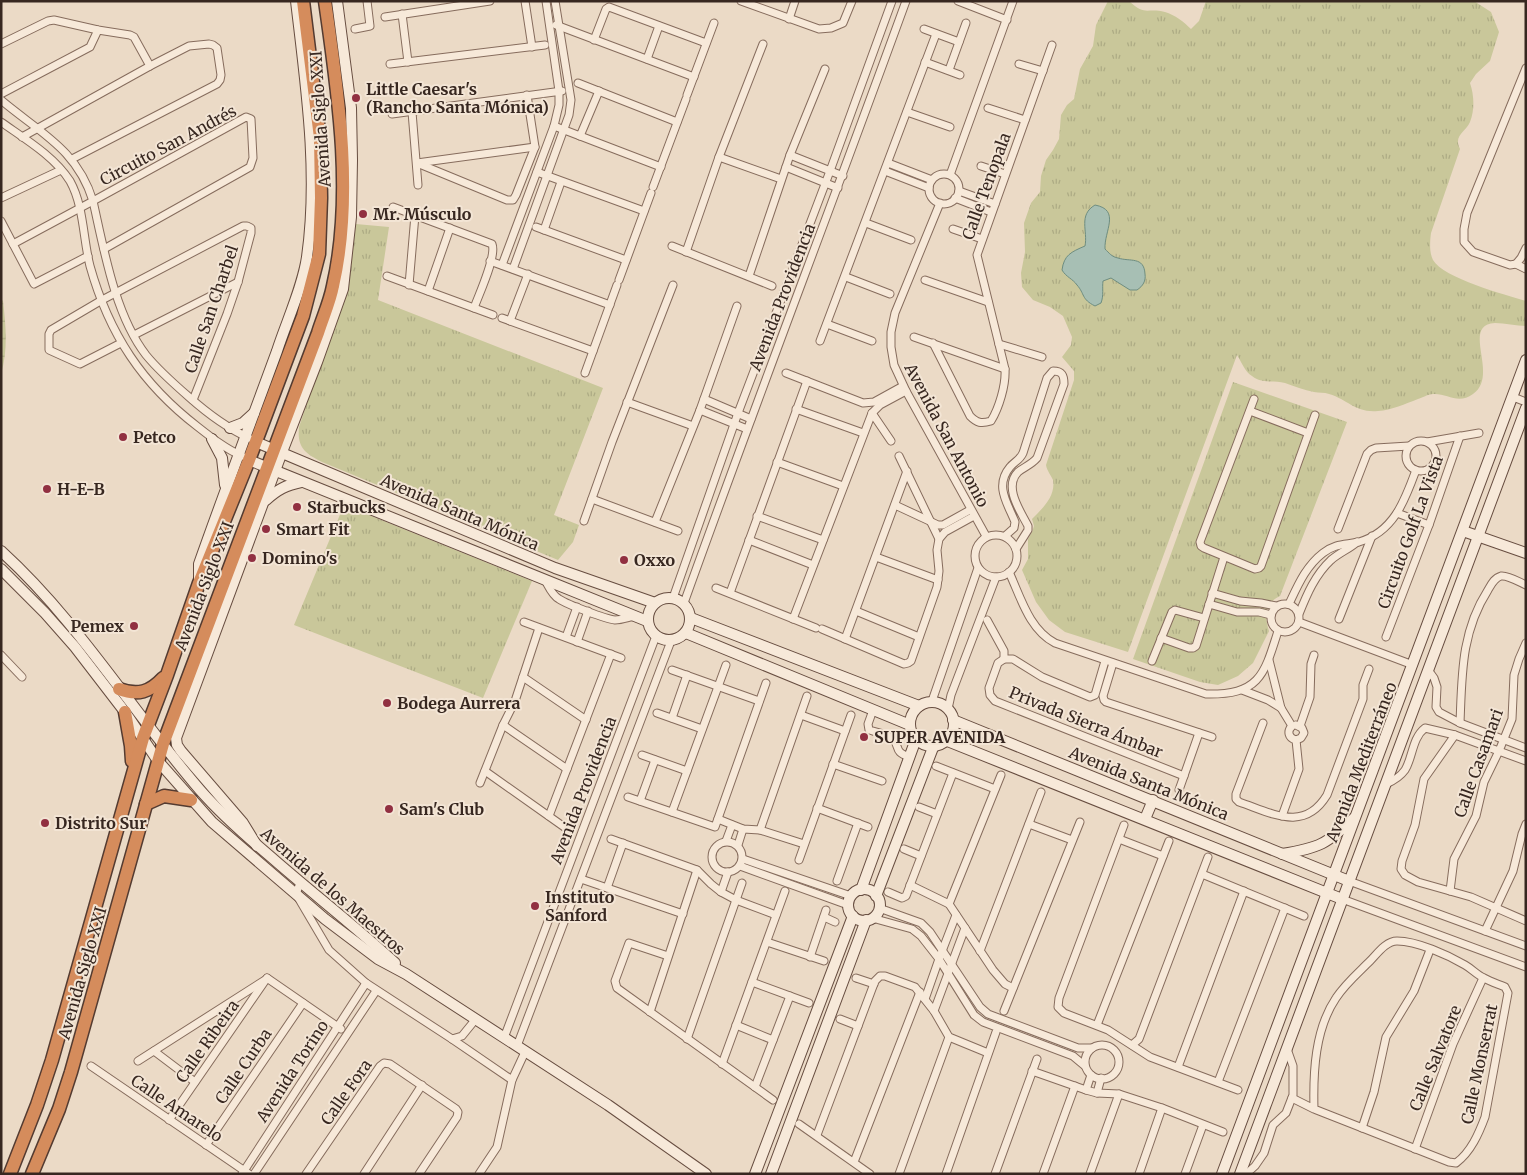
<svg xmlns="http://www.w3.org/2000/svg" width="1527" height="1175" viewBox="0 0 1527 1175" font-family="Merriweather,serif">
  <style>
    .grass { fill: url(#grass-tufts) }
    .wetland { fill: url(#wetland-marsh) }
    .water { fill: #a7bfb4; stroke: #6e8d80 }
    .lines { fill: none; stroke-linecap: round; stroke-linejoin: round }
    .street-casing { stroke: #866c5d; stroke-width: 9 }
    .secondary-casing { stroke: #674d40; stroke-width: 12 }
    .highway-casing { stroke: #543b31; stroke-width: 15 }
    .street { stroke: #f7e9d9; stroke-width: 7 }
    .secondary { stroke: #f7e9d9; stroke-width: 10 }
    .highway { stroke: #d58c5c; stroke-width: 12 }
    .poi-dot { fill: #913041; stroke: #f3e5d5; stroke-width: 2 }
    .labels { text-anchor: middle; stroke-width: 4; stroke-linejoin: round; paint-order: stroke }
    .poi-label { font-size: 16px; font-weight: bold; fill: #372720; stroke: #f3e5d5; text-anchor: start }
    .street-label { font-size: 16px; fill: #372720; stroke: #f3e5d5 }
  </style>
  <defs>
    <pattern id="grass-tufts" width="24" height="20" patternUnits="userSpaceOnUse" patternTransform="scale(1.25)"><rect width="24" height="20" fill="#c9c79a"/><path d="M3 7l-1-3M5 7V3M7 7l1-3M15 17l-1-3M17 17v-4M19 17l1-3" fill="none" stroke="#adab84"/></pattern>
    <pattern id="wetland-marsh" width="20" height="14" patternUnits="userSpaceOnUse" patternTransform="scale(1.25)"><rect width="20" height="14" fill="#c9c79a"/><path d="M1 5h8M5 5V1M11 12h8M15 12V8" fill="none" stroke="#adab84"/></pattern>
  </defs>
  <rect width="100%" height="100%" fill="#ebdac6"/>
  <!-- grass -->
  <g class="grass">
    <path d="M1108,1h21c17,16 18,6 36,11 10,3 19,10 26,17l8,-8 7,-20h268l17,11 8,20 -9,29 -14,13 -6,9c4,12 5,26 0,39 -4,10 -17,13 -10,27l-29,84c-1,8 -2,19 2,27 10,18 73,35 93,41v25c-10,0 -21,-3 -31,-3 -35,2 5,52 -22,71 -15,11 -26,-1 -40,0 -5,0 -11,4 -15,5 -13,5 -26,11 -40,12 -23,2 -29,-11 -49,-17 -5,-2 -10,-1 -15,-2 -10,-2 -20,-6 -29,-9 -12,-3 -23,1 -33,-7 -7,-4 -11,-15 -15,-21l-109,297 -63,-20 -16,-12 -13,-18 -14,-32 6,-11v-20l4,-7 2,-6 -2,-7c10,-10 24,-23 21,-39 -2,-5 -6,-9 -7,-15l28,-85v-9l-12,-14 9,-12 1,-8 -9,-21 -13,-9 -17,-7 -11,-13 -1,-14 4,-21 -1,-29 7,-20 9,-11 1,-16 5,-16 7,-10 6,-11 2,-24 6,-10 7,-6 6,-30 13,-23 3,-21z"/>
    <path d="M356,224l33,3 -11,73 225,88 -49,127 25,10 -6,17 -15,18 -236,-98c-18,-9 -25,-15 -23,-35l51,-152z"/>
    <path d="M1233,382l114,40 -67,174c-15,7 -16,20 -11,35l-16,32 -15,13 -20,9 -18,-3 -67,-23z"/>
    <path d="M344,505l188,76 -49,117 -189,-73z"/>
  </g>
  <!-- wetland -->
  <path class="wetland" d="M1,299l2,2c3,26 5,49 -2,73z"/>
  <!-- water -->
  <path class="water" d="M1095,205c26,5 9,26 10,44 4,4 7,8 13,9 12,4 26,-2 27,16 1,7 -2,12 -8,16h-7l-19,-12 -8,3c-1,7 1,14 -2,22l-6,3c-14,-7 -10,-12 -18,-21 -4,-6 -11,-8 -15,-15 2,-15 9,-18 23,-24 3,-15 -7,-31 10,-41z"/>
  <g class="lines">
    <!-- street casing -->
    <g class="street-casing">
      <g id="street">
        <path d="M525,1l7,46"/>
        <path d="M741,1l78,28 12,-1 12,-5 9,-22"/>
        <path d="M958,1l49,19"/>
        <path d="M402,14l6,48"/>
        <path d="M385,17l105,-16"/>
        <path d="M789,19l6,-18"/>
        <path d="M556,25l138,52"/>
        <path d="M355,29l15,-3 -3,-25"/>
        <path d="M924,29l35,13"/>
        <path d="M594,40l12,-31 3,-2 97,36"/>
        <path d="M1,44l47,-23 6,-1 44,10 32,5 4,2 16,29"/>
        <path d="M647,59l12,-33"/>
        <path d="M925,62l35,13"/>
        <path d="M390,64l155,-19"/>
        <path d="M1019,64l24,7"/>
        <path d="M1526,68l-59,145 -3,16v13l9,10 37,13 6,-1 10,5"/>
        <path d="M949,70l17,-47"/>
        <path d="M578,83l99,39"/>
        <path d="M1,94l89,-47 8,-17"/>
        <path d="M687,95l27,-72"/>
        <path d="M1,100c39,33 76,49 92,101 11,49 22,114 53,154 13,16 28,29 43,42 18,16 38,31 60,41"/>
        <path d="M988,108l37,12"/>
        <path d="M412,112l6,73"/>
        <path d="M907,112l43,15"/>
        <path d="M392,114l170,-23"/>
        <path d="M1,122c24,17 53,34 69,59 14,25 13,58 20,85 19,68 52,118 108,161 14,11 28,22 44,29"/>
        <path d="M554,126l107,41"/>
        <path d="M580,136l19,-45"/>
        <path d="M22,137l128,-71 39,-20 20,-2 4,1 4,3 4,27 -1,5 -3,4 -145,75"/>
        <path d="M790,155l53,21"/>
        <path d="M719,157l62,22"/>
        <path d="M417,163l90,37h6l3,-5 19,-48 -8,-52"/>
        <path d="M417,163l118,-16"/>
        <path d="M888,163l44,17"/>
        <path d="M981,166l24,8"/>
        <path d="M786,167l52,21"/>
        <path d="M885,171l44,17"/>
        <path d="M537,172l107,39"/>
        <circle cx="944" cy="189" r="15"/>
        <path d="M950,175l63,-174"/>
        <path d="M653,187l33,-88"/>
        <path d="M959,191l36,13"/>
        <path d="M1,198l60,-28"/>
        <path d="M955,198l36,14"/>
        <path d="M940,203l-45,110 -4,19v15l3,18 12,26 80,145"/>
        <path d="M393,207l99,37c5,12 -13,50 -18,64"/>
        <path d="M1,221l33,63 54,-28"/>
        <path d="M866,223l45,17"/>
        <path d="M536,227l90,33"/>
        <path d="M953,229l29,10"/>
        <path d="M544,230l17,-48"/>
        <path d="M13,244l80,-43 153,-84 5,2 2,39 -3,9 -146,82"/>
        <path d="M672,246l100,40"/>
        <path d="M686,252l33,-95 44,-113"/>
        <path d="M490,261l120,44"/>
        <path d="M1516,264l5,-6 5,-10"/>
        <path d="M502,265l52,-139 5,-21v-14l-13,-90"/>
        <path d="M513,269l56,-154 2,-15 -16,-99"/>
        <path d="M387,276l106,39"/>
        <path d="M749,276l41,-121 35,-86"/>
        <path d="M846,277l44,17"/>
        <path d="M619,280l32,-87"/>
        <path d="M925,280l63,22"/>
        <path d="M409,285l6,-70"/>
        <path d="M428,291l22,-63"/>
        <path d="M502,318l91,33"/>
        <path d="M510,321l18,-47"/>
        <path d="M827,324l45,17"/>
        <path d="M134,335l104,-53"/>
        <path d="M914,337l91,32"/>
        <path d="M820,341l116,-307"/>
        <path d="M121,343l-41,21 -31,-14v-16l2,-4 51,-30 141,-74h4l4,2v5l-13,49 -11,32 -34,86"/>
        <path d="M933,343l37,73c7,7 11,8 21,5 8,-13 15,-36 14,-52l-28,-114 75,-210"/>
        <path d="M999,344l43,13"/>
        <path d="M585,373l32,-88"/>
        <path d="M786,373l77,30 11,-1 29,-16"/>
        <path d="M1513,397l13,5"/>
        <path d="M704,399l47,20"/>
        <path d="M1254,399l-54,143 1,4 3,2 51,21 4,-1 2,-2 54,-151"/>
        <path d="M627,402l66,24"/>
        <path d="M796,409l67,24"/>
        <path d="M700,410l47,19"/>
        <path d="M1250,411l58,22"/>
        <path d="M872,413l19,28"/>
        <circle cx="1421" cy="456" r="15"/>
        <path d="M1427,442l52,-9"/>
        <path d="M899,456l40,83"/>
        <path d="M777,462l66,24"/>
        <path d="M592,499l86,32"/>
        <path d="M895,505l43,20h5l27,-15"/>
        <path d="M1397,513l32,12"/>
        <path d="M757,516l66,24"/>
        <path d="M584,521l28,-79 61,-157"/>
        <path d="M655,522l45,-112 37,-104"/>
        <path d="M1338,529l29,-75 4,-4 5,-2 33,-2"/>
        <circle cx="996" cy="556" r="21"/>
        <path d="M1005,536l9,-8 1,-6c-7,-18 -21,-36 -5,-55 4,-5 10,-7 13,-14l24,-75 6,-7c9,0 11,4 11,13l-27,74c-6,7 -13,9 -19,14 -15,15 3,40 10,54v4l-12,19"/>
        <path d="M749,540l64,25"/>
        <path d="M876,557l62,23"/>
        <path d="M1009,572c12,26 20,57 46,71l151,51c53,1 58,-18 72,-63"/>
        <path d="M545,580c4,7 7,15 14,19 9,6 47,20 56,21 7,0 14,-3 20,-4"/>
        <path d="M716,588l100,40"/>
        <path d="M730,593l77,-212"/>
        <path d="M1212,593l28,8 21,2 15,3"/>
        <path d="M673,598l65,-185 92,-242 62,-170"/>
        <path d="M684,603c72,-201 149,-401 222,-602"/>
        <circle cx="1285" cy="618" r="14"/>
        <path d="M1209,604l28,8h22l12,3"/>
        <path d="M1289,604c9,-19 17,-38 34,-51 13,-10 22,-8 36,-11 35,-10 46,-42 57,-72"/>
        <path d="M856,611l63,26"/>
        <path d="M1299,614c8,-20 16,-39 32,-54 8,-7 18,-11 26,-18"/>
        <path d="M793,619l79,-206 8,-8 26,-14"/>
        <path d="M1339,619l33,-83"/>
        <path d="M987,620l17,31v8"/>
        <path d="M524,622l97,36"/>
        <path d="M1299,622l114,43"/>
        <path d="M822,629l82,35 4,-1 3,-2 26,-74 2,-16 -2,-21 2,-11 6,-7 29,-16"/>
        <path d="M566,637l11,-30"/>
        <path d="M1386,637l43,-112 31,-89"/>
        <path d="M1161,638l28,10h4l3,-2 28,-89"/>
        <path d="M845,639l62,-168"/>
        <path d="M577,642l11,-31"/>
        <path d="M1,655l21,22"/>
        <path d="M1269,660l12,48 11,18"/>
        <path d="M1105,661l-10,34 -5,2 -48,-20 -29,-18h-9l-6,4 -9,25 1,7 5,6 189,75"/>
        <path d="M1152,661l20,-49 3,-2 29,8"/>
        <path d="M1113,663l-10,33 1,4 2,2 106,35"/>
        <path d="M672,670l87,31"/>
        <path d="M1429,671l5,7 3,9 -1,20 3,5 21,11 66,25"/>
        <path d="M523,677l63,43"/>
        <path d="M1242,690l26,10 13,8"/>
        <path d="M932,701l46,-133"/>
        <path d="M948,709l3,-14 45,-118"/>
        <path d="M873,710l-5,14 1,6c7,2 19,4 24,9 8,9 0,12 16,18"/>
        <path d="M657,713l45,16"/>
        <path d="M801,715l44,16"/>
        <path d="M672,718l15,-43"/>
        <path d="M1263,723l-27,71v5l3,3c33,11 65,31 88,-7l36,-96v-14l6,-16"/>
        <path d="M1460,723c2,-48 1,-91 28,-133 3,-5 6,-12 13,-14 7,-1 18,6 25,9"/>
        <path d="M503,725l64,44"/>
        <path d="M1296,725l6,3 2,5 -3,5 -5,2"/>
        <path d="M1300,726l10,-29 1,-33 3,-9"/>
        <path d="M1455,735l-31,44 -9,46 -13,36 -1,8 4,6 13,7 53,15 55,24"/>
        <path d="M642,755l45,16"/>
        <path d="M833,764l49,17"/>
        <path d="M936,766l59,23"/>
        <path d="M485,771l82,58"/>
        <path d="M480,783l23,-58 12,-24 24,-73"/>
        <path d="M1386,784c7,-3 14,-7 19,-14 8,-13 7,-32 20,-42l30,7 71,26"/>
        <path d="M1179,790l20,-57"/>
        <path d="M628,797l87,30 51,-144"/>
        <path d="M640,801l15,-41"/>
        <path d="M919,807l18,7"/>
        <path d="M817,808l51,19"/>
        <path d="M672,812l54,-147"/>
        <path d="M549,816l62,-162"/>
        <path d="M1282,816l17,-47 -3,-29c-8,-2 -9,-9 -4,-14"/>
        <path d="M718,819l25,10 17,1 44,14"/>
        <path d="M1029,824l43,16"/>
        <path d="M1124,825l-65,173 -1,9 6,6 44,17 42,27 88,33"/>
        <path d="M760,830l47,-134"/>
        <path d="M611,839l86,31 14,14 10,8 15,8 40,15"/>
        <path d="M1119,839l44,17"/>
        <path d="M726,841l6,-16"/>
        <circle cx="727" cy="857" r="15"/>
        <path d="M738,845l5,-16"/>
        <path d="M904,849l17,7"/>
        <path d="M743,859l108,37"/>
        <path d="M799,860l52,-145"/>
        <path d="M740,866l108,39"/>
        <path d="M1202,874l102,42"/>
        <path d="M581,879l102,35"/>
        <path d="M837,881l21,-58"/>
        <path d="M1349,881l177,65"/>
        <path d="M300,883l-4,11 33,56 37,33 86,56 60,41"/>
        <path d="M910,885l39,19 44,66 12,14 8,4"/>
        <path d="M607,888l16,-45"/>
        <path d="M1450,891l4,-32 22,-43 8,-34 15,-31 13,-32 2,-44 5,-16 7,-16"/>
        <path d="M721,892l7,-20"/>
        <path d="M888,892l14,6 4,-2 47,-123"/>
        <path d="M1342,899l184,68"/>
        <path d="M949,904l52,-129"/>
        <path d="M879,908l42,15 9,9 50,75 8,7 90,34h14"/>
        <path d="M824,917l11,5"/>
        <path d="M872,918l40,11 9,7 18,23 35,56 9,7 90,34 12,10"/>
        <path d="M1485,931l28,-60 9,-37 4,-10"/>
        <path d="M767,942l57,19"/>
        <path d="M980,951l61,-159"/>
        <path d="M668,956l-39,-13 -14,38 2,7 156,112"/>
        <path d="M810,957l16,-47"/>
        <path d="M267,978l74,51"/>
        <path d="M856,978l18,6"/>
        <path d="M752,982l57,21"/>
        <path d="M925,999l14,-40 17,-44"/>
        <path d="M934,1011l31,-83"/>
        <path d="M1004,1011l76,-189"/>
        <path d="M650,1012l47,-142"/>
        <path d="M840,1019l18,7"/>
        <path d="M736,1025l37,15"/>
        <path d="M1097,1025l72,-184"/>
        <path d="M504,1038l152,-402"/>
        <path d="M452,1039l10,-3 13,-16"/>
        <path d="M687,1039l55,-156"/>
        <path d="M1132,1045l7,-6 69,-182"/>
        <circle cx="1102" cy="1062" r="17"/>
        <path d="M517,1046l154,-405"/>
        <path d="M154,1051l41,31"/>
        <path d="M138,1061l127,-81"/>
        <path d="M722,1064l63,-173"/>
        <path d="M91,1066l158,108"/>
        <path d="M1178,1067l66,-176"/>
        <path d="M1032,1071l54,19 11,3 22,1 43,14 61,24"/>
        <path d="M1218,1082l67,-174"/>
        <path d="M755,1087l35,-91"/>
        <path d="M1086,1090l5,-15"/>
        <path d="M1097,1093l4,-15"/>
        <path d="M1292,1098l22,11 135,53 7,1c15,-11 23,-30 29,-46l23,-124 -3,-6c-7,-3 -14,-5 -21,-9 -7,-3 -12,-9 -19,-13 -17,-10 -48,-24 -68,-24 -11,0 -20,13 -27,20 -12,12 -25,23 -34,37 -21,31 -23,74 -22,111"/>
        <path d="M169,1120l98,-142"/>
        <path d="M799,1124l71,50"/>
        <path d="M1362,1128l12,-36 12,-55 28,-46 16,-41"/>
        <path d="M817,1135l58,-154 5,-5h5l30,11 19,24 15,26 39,16"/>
        <path d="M206,1145l97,-142"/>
        <path d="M1415,1149l38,-105 30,-66"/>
        <path d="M854,1162l66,-170"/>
        <path d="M242,1174l124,-191"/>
        <path d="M254,1174l122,-183"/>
        <path d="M306,1174l74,-108 4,-3 6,1 66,45 2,3 -1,5 -38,57"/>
        <path d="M364,1174l58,-89"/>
        <path d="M479,1174l18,-27 15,-67 13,-28"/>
        <path d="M899,1174l50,-137"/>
        <path d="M946,1174l50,-142"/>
        <path d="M995,1174l42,-115"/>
        <path d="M1043,1174l32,-88"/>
        <path d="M1090,1174l29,-80"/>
        <path d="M1139,1174l23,-66"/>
        <path d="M1185,1174l18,-49"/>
        <path d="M1246,1174l9,-8 9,-13 9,-28 13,-12 7,-18v-29l-6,-17"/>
      </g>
    </g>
    <!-- secondary casing -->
    <g class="secondary-casing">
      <g id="secondary">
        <path d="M230,428l13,-5 11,-10"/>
        <path d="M212,439l10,19 3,27"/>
        <path d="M256,442l299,126 100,35"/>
        <path d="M249,460l398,161"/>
        <path d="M266,500c11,-10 20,-15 35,-18"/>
        <path d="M1463,531l63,22"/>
        <path d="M1,551c77,70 131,160 199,239 21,24 46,46 71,67 41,36 84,69 124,106"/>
        <path d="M1,569l44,44 30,34 50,65 33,49 54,61 113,97 53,40 28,15 202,131 98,69"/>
        <path d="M199,581v-17c25,-71 52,-142 78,-213 9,-28 26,-65 30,-94 12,-84 -1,-171 -11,-256"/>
        <circle cx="669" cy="619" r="21"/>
        <path d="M691,618l228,88"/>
        <path d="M686,633l224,92"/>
        <circle cx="932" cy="724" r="22"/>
        <path d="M953,720l396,161"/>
        <path d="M945,740l397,159"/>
        <path d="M1145,819l8,-19"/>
        <path d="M257,846l-14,-23 -62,-72 -4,-6 -1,-7 106,-286 35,-90 26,-73 8,-72 1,-57 -1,-52 -14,-107"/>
        <path d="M1282,854c37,-6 45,-10 72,-36"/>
        <circle cx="864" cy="905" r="16"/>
        <path d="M861,890l55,-151"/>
        <path d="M876,896l58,-151"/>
        <path d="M755,1174l98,-258"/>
        <path d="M771,1174l95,-254"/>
        <path d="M1222,1174l304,-814"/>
        <path d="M1240,1174c95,-256 192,-511 286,-766"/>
      </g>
    </g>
    <!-- highway casing -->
    <g class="highway-casing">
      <g id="highway">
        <path d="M119,689c19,7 31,3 44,-11"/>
        <path d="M125,712l6,34 1,15"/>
        <path d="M146,804l18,-8 27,4"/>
        <path d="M10,1174l27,-69 15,-45 91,-322 24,-63 32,-92 50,-123 54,-144 16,-62 2,-56 -1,-60 -17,-137"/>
        <path d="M32,1174l27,-65 12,-37 92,-328 155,-411c5,-16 12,-31 15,-47 21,-91 5,-194 -8,-285"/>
      </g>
    </g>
    <!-- street -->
    <use href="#street" class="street"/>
    <!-- secondary -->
    <use href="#secondary" class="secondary"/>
    <!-- highway -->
    <use href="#highway" class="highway"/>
  </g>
  <!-- markers -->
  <g class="poi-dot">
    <circle cx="356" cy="98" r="5"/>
    <circle cx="363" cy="214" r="5"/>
    <circle cx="123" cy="437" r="5"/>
    <circle cx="47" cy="489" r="5"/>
    <circle cx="297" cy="507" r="5"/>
    <circle cx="266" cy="529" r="5"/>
    <circle cx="252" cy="558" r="5"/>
    <circle cx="624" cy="560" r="5"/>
    <circle cx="134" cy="626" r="5"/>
    <circle cx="387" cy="703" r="5"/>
    <circle cx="864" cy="737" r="5"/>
    <circle cx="389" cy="809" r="5"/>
    <circle cx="45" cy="823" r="5"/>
    <circle cx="535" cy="906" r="5"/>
  </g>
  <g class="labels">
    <!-- poi labels -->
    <g class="poi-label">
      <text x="366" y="95">Little Caesar's<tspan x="366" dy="18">(Rancho Santa Mónica)</tspan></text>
      <text x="373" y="220">Mr. Músculo</text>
      <text x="133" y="443">Petco</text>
      <text x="57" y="495">H-E-B</text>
      <text x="307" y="513">Starbucks</text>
      <text x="276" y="535">Smart Fit</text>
      <text x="262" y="564">Domino's</text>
      <text x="634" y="566">Oxxo</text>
      <text x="124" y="632" text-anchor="end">Pemex</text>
      <text x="397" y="709">Bodega Aurrera</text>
      <text x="874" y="743">SUPER AVENIDA</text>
      <text x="399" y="815">Sam's Club</text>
      <text x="55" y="829">Distrito Sur</text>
      <text x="545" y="903">Instituto<tspan x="545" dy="18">Sanford</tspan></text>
    </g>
    <!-- street labels -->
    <g class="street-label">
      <text transform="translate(320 119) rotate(-94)" y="6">Avenida Siglo XXI</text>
      <text transform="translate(168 145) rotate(-28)" y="6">Circuito San Andrés</text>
      <text transform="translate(986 186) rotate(-70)" y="6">Calle Tenopala</text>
      <text transform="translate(782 297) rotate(-69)" y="6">Avenida Providencia</text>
      <text transform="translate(211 309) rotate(-71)" y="6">Calle San Charbel</text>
      <text transform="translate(947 435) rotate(62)" y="6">Avenida San Antonio</text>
      <text transform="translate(460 512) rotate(23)" y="6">Avenida Santa Mónica</text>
      <text transform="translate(1410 532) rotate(-70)" y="6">Circuito Golf La Vista</text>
      <text transform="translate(204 586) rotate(-69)" y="6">Avenida Siglo XXI</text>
      <text transform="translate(1086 722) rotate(22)" y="6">Privada Sierra Ámbar</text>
      <text transform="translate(1361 762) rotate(-69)" y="6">Avenida Mediterráneo</text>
      <text transform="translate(1478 763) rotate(-70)" y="6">Calle Casamari</text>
      <text transform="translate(1149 783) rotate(22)" y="6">Avenida Santa Mónica</text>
      <text transform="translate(583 790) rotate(-69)" y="6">Avenida Providencia</text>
      <text transform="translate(333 891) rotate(41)" y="6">Avenida de los Maestros</text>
      <text transform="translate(82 973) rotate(-74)" y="6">Avenida Siglo XXI</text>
      <text transform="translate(207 1041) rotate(-55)" y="6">Calle Ribeira</text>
      <text transform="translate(1435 1058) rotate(-68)" y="6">Calle Salvatore</text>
      <text transform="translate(1479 1064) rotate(-78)" y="6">Calle Monserrat</text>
      <text transform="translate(243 1066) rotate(-56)" y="6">Calle Curba</text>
      <text transform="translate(292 1071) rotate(-57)" y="6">Avenida Torino</text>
      <text transform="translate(346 1092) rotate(-55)" y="6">Calle Fora</text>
      <text transform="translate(177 1108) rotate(34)" y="6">Calle Amarelo</text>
    </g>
  </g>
  <!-- border -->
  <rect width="1527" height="1175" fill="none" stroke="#372720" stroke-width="5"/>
</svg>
